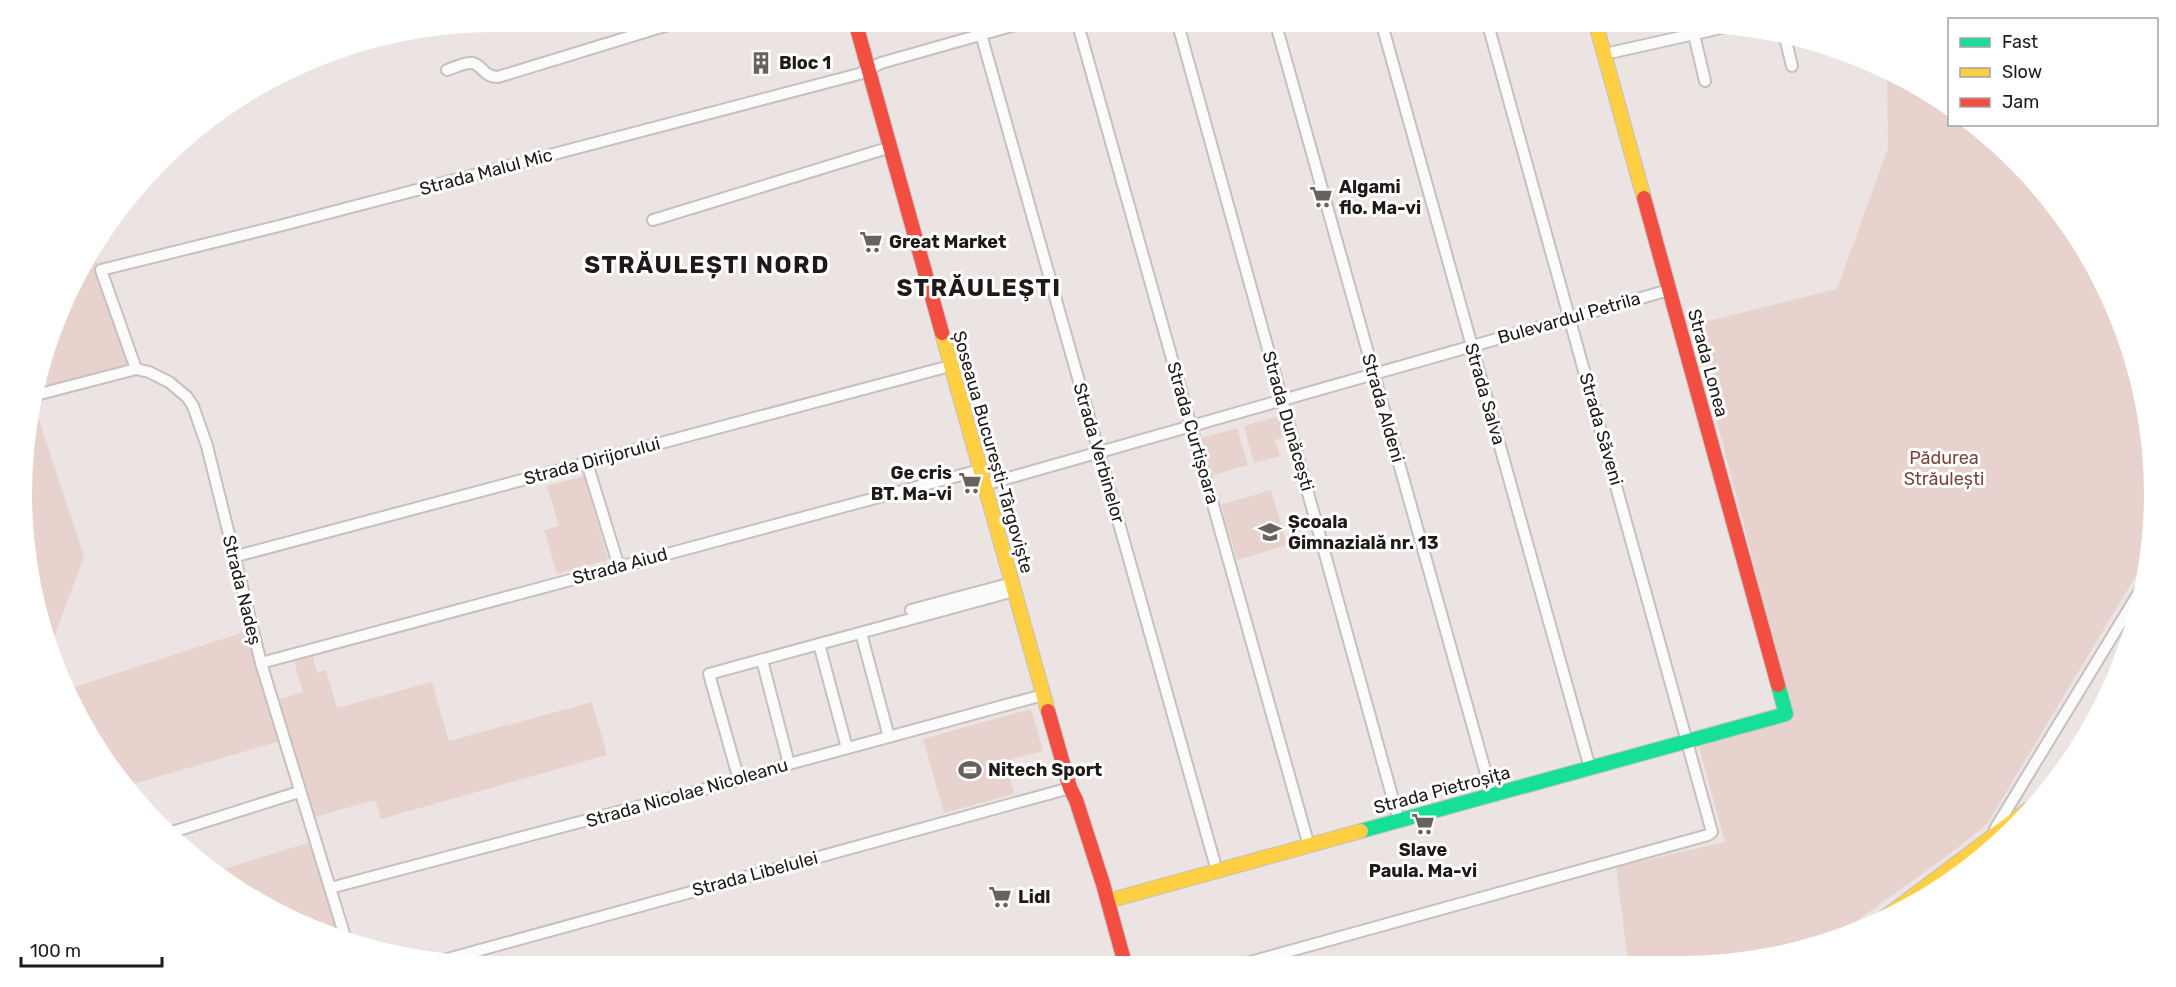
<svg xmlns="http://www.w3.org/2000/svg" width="2176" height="987" viewBox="0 0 2176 987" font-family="Rubik,sans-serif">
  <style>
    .green { fill: #e8d2cd }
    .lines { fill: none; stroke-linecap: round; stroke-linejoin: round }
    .street-casing { stroke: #c6c0bf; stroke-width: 14 }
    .fast-casing { stroke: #c6c0bf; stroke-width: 16 }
    .slow-casing { stroke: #c6c0bf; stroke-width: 16 }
    .jam-casing { stroke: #c6c0bf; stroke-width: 16 }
    .street { stroke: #fcfbfb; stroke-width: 10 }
    .fast { stroke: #16e098; stroke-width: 14 }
    .slow { stroke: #ffcf43; stroke-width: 14 }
    .jam { stroke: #f24e42; stroke-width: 14 }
    .labels { text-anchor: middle; stroke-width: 6; stroke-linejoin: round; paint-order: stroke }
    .poi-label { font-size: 18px; font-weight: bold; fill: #1f1a19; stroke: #fff; text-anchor: start }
    .street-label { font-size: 18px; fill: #1f1a19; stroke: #fff }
    .park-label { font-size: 18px; fill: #794639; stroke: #fff }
    .district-label { font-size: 24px; font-weight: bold; letter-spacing: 1.5px; fill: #1f1a19; stroke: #fff }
  </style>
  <rect width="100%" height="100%" fill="#ece4e2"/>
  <!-- green -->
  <g class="green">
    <path d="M1887,70l62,34 1,20 24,1 42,34 59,72 44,81 27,89 9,92 -6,61 -162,270 -36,29 -118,85 -88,24h-117l-12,-95 109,-25 -27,-99 96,-24 -102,-394 145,-36 51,-141z"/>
    <path d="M90,250l11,20 35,99 -86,22 -8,-22 42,-112z"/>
    <path d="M33,402l51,154 -32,87 -22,-58 -9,-92 9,-90z"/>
    <path d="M1279,416l6,21 -10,3 5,16 -26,7 -10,-37z"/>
    <path d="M1237,428l11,37 -35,10 -11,-37z"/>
    <path d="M584,476l24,84 -51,14 -13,-44 15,-4 -12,-40z"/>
    <path d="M1271,490l16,55 -50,15 -16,-55z"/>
    <path d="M250,630l34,110 -154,45 -46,-56 -15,-40z"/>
    <path d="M313,656l4,17 9,-3 11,38 95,-26 17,59 143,-39 15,53 -226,64 -6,-19 -64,18 -34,-118 26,-8 -9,-31z"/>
    <path d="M1031,709l12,42 -37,10 8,33 -70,19 -21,-74z"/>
    <path d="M314,841l27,98 -28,-9 -95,-59z"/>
  </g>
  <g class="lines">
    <!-- street casing -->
    <g class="street-casing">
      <g id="street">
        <path d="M1077,21l232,825"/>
        <path d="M1177,21l222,800"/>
        <path d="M1275,21l217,774"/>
        <path d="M1381,21l209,747"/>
        <path d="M1691,22l14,59"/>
        <path d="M1784,33l8,33"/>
        <path d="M981,34l236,837"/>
        <path d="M1605,54l125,-28"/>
        <path d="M447,70c7,-2 17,-8 25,-7 11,2 11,14 26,14l183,-56"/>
        <path d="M653,220l238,-73"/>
        <path d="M136,369l-35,-99 178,-44 580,-152 22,-11 148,-42"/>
        <path d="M136,369l13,3 20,10 18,15 6,9 14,40 54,217 85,277"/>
        <path d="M32,396l104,-27"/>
        <path d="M587,463l32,104"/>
        <path d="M984,485l685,-195"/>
        <path d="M233,557l717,-191"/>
        <path d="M911,610l101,-27"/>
        <path d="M861,633l28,104"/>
        <path d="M819,644l28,104"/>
        <path d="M762,660l27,104"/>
        <path d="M261,663l719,-193"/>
        <path d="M739,780l-30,-106 305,-83"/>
        <path d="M1995,829l151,-248"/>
        <path d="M169,833l130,-41"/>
        <path d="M330,888l409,-108 50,-16 254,-69"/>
        <path d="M440,961l630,-173"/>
        <path d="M1243,964l465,-129 4,-3 -225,-811"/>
      </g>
    </g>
    <!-- fast casing -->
    <g class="fast-casing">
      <path id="fast" d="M1361,831l425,-117 -8,-29"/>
    </g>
    <!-- slow casing -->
    <g class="slow-casing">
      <g id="slow">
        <path d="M1595,21l49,177"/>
        <path d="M942,333l106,378"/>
        <path d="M1108,901l253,-70"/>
        <path d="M1880,921l149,-112"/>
      </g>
    </g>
    <!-- jam casing -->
    <g class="jam-casing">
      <g id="jam">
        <path d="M855,21l87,312"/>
        <path d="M1644,198l134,487"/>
        <path d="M1048,711l22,77 6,12 27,84 22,80"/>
      </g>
    </g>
    <!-- street -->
    <use href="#street" class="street"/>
    <!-- fast -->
    <use href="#fast" class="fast"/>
    <!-- slow -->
    <use href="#slow" class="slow"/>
    <!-- jam -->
    <use href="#jam" class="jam"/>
  </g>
  <!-- icons -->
  <defs>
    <g id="building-bare" transform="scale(1.8)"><path d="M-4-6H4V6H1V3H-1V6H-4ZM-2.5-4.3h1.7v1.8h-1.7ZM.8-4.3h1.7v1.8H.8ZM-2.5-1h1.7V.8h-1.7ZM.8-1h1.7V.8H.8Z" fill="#67615f" stroke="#fff" stroke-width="2.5" paint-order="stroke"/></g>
    <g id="supermarket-bare" transform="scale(1.8)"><path d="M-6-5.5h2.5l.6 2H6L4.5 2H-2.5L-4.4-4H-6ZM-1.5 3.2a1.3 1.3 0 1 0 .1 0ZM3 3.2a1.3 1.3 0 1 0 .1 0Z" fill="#67615f" stroke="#fff" stroke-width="2.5" paint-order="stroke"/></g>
    <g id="school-bare" transform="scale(1.8)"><path d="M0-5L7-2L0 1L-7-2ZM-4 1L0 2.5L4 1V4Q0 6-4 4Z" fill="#67615f" stroke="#fff" stroke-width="2.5" paint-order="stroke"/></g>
    <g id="stadium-bare" transform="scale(1.8)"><path d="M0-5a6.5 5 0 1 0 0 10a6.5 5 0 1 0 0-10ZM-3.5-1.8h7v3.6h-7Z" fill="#67615f" stroke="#fff" stroke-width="2.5" paint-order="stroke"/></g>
  </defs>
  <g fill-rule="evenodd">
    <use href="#building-bare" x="761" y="63"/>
    <use href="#supermarket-bare" x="1321" y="197"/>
    <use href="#supermarket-bare" x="871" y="242"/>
    <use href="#supermarket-bare" x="970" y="483"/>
    <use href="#school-bare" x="1270" y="532"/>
    <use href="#stadium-bare" x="970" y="770"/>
    <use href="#supermarket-bare" x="1423" y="824"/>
    <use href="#supermarket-bare" x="1000" y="897"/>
  </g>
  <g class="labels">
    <!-- poi labels -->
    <g class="poi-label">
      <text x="779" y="69">Bloc 1</text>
      <text x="1339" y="193">Algami<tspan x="1339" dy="21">flo. Ma-vi</tspan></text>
      <text x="889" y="248">Great Market</text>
      <text x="952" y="479" text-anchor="end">Ge cris<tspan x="952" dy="21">BT. Ma-vi</tspan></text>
      <text x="1288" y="528">Școala<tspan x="1288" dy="21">Gimnazială nr. 13</tspan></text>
      <text x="988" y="776">Nitech Sport</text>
      <text x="1423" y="856" text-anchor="middle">Slave<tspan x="1423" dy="21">Paula. Ma-vi</tspan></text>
      <text x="1018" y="903">Lidl</text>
    </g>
    <!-- street labels -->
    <g class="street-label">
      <text transform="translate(486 172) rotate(-15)" y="6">Strada Malul Mic</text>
      <text transform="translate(1569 318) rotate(-16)" y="6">Bulevardul Petrila</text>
      <text transform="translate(1708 363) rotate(75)" y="6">Strada Lonea</text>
      <text transform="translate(1485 394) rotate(74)" y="6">Strada Salva</text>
      <text transform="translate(1383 408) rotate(74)" y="6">Strada Aldeni</text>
      <text transform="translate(1288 421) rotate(74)" y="6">Strada Dunăcești</text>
      <text transform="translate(1601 429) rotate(74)" y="6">Strada Săveni</text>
      <text transform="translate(1193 433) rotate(74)" y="6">Strada Curtișoara</text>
      <text transform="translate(993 452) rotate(74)" y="6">Șoseaua București-Târgoviște</text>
      <text transform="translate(1099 453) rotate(74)" y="6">Strada Verbinelor</text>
      <text transform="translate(592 461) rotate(-15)" y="6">Strada Dirijorului</text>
      <text transform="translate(620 566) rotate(-15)" y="6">Strada Aiud</text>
      <text transform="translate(242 590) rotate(76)" y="6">Strada Nadeș</text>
      <text transform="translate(1442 790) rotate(-15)" y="6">Strada Pietroșița</text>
      <text transform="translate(687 793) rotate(-16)" y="6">Strada Nicolae Nicoleanu</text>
      <text transform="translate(755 874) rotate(-15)" y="6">Strada Libelulei</text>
    </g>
    <!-- park labels -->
    <g class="park-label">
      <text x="1944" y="464">Pădurea<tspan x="1944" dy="21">Străulești</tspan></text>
    </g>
    <!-- district labels -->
    <g class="district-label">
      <text x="707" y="273">STRĂULEȘTI NORD</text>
      <text x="979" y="296">STRĂULEŞTI</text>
    </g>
  </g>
  <!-- crop -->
  <path d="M0 0H2176V987H0ZM494 32H1682A462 462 0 0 1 2144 494V494A462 462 0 0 1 1682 956H494A462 462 0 0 1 32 494V494A462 462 0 0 1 494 32Z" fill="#fff" fill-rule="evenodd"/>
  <!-- legend -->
  <rect x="1948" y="18" width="210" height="108" fill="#ffffff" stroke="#a5a3a3" stroke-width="1.5"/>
  <rect x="1960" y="38" width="30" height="9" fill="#16e098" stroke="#a5a3a3" stroke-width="1.5"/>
  <text x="2002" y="48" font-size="18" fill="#1f1a19">Fast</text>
  <rect x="1960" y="68" width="30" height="9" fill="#ffcf43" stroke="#a5a3a3" stroke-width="1.5"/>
  <text x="2002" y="78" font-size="18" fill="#1f1a19">Slow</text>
  <rect x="1960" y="98" width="30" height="9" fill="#f24e42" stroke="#a5a3a3" stroke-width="1.5"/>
  <text x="2002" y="108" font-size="18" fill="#1f1a19">Jam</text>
  <!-- scale -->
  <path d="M21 957v9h141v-9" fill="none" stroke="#1f1a19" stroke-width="3"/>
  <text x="30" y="957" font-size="18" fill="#1f1a19" stroke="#ffffff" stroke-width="4.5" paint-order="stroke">100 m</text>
</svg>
